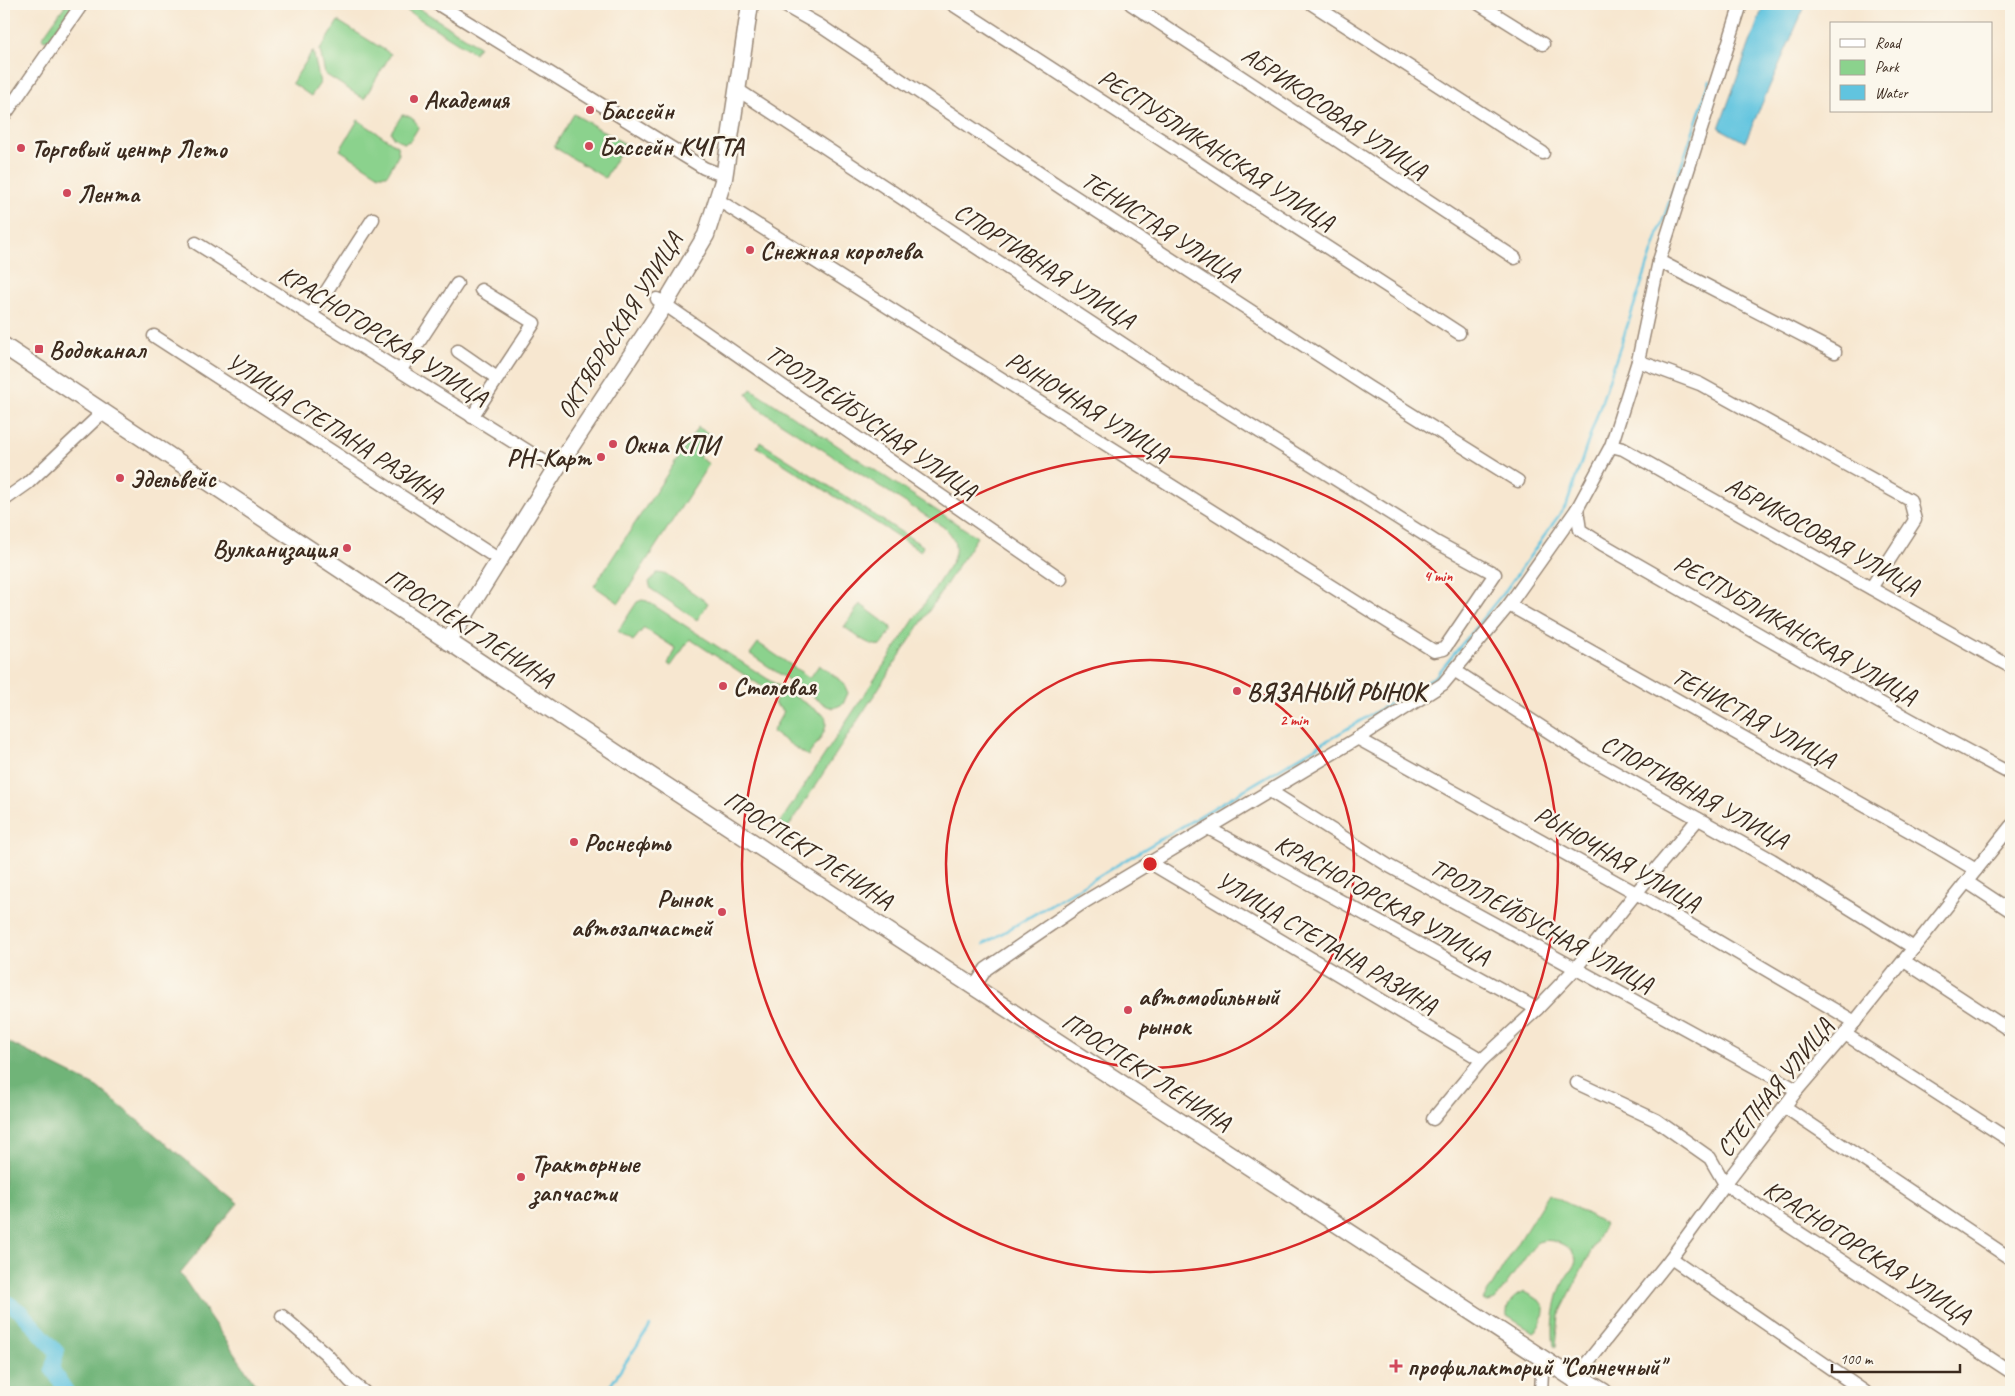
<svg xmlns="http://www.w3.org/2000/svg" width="2015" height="1396" viewBox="0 0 2015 1396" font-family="Caveat,sans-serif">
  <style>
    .green { fill: #8bd28d; stroke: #637e56 }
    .forest { fill: #70b478; stroke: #566f4b }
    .water { fill: #61c4df; stroke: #4e777e }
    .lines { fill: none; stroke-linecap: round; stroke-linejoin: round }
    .stream { stroke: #61c4df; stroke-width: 2.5 }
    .river { stroke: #61c4df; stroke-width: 15 }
    .minor-casing { stroke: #987; stroke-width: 15 }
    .major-casing { stroke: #987; stroke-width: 19 }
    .minor { stroke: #fff; stroke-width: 12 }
    .major { stroke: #fff; stroke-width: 16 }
    .ring { fill: none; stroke: #d62828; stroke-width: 2.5 }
    .poi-dot { fill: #d1495b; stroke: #fbf7ec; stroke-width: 2 }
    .labels { text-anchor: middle; stroke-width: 5; stroke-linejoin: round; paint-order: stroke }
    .poi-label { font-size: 25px; font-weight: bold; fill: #3b2a1e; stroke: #fbf7ec; text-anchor: start }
    .street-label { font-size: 25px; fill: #3b2a1e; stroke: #fbf7ec }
    .centre { fill: #d62828; stroke: #fbf7ec; stroke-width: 2.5 }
    .ring-label { font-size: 15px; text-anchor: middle; font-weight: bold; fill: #d62828; stroke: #fbf7ec; stroke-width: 5; stroke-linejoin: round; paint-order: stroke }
  </style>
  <rect width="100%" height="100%" fill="#fbf7ec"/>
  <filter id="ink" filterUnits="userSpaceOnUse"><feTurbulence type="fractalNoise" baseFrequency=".02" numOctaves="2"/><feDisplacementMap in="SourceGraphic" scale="10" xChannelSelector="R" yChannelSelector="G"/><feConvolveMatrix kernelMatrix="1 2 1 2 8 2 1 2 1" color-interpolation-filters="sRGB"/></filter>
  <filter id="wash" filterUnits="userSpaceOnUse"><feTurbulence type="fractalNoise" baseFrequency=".0096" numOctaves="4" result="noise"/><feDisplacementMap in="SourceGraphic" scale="20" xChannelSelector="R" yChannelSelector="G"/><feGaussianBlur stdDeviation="1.12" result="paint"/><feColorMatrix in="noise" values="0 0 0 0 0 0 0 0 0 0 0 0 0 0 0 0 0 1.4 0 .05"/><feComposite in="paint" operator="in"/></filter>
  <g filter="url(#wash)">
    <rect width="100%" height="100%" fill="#f7e7d0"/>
    <!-- green -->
    <g class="green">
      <path d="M66,4h8l-25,35 -5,1 -2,-2z"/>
      <path d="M396,4h16l67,42 -5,7z"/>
      <path d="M338,21l53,33 -27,45 -39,-25 -5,-24z"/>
      <path d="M313,51l7,32 -9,13 -19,-13z"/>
      <path d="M574,114l51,30 -20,34 -51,-31z"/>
      <path d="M402,115c7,0 15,5 16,13l-8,13 -6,2 -11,-6 -2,-5z"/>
      <path d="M358,120l39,26 2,8 -12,21h-8l-39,-25z"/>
      <path d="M751,389l226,148 -192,295 -8,-5 175,-265c6,-13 4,-24 -7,-34l-189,-121 -9,-13z"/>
      <path d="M698,427l14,9 -13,21 10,7 -90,139 -25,-17z"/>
      <path d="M760,442l163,104 -2,5 -164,-104z"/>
      <path d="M657,573l9,1 42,29 -11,17 -46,-31 -2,-7z"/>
      <path d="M642,600l5,1 178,115c5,14 -9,28 -17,40l-36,-24 12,-21 -10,-7 4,-7 -88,-58 -19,27 -3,-2 7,-16 -31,-20 -11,13 -15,-10 19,-29z"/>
      <path d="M860,604l31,23v4l-9,14c-13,3 -28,-12 -38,-18z"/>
      <path d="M758,643l52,35 9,-13 24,17 5,11 -5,11 -9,4 -7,-2 -77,-52z"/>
      <path d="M1549,1193l56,31 -46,91 -3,32 -2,-1c-3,-17 1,-48 9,-63 4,-9 12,-15 13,-24 -5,-15 -27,-23 -40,-16l-41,57 -8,2 -4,-2z"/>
      <path d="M1524,1292l15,8 5,7c1,9 -4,21 -11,25l-26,-16c-1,-12 6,-20 17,-24z"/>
    </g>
    <!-- forest -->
    <path class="forest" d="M4,1040l93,47 141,116 -58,70 74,109 11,10h-261z"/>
    <!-- water -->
    <path class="water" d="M1764,4h42l-61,138 -26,-14z"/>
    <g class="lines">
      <!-- stream -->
      <g class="stream">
        <path d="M984,944l452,-268 72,-89 59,-83 143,-423"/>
        <path d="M606,1392l44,-66"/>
      </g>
      <!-- river -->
      <path class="river" d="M4,1300l17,12 36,40 -5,17 15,23"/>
    </g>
  </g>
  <g filter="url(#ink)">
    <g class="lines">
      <!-- minor casing -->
      <g class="minor-casing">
        <g id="minor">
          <path d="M438,4l266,164 13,5"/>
          <path d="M782,4l37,21 244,164 305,198 150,94"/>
          <path d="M952,4l507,329"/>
          <path d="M1131,4l384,254"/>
          <path d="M1312,4l231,149"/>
          <path d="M1479,4l64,40"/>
          <path d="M4,116l78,-112"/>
          <path d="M718,200l716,451 10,-2 51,-75 -59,-32 -254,-159 -444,-293"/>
          <path d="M196,243l354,222"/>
          <path d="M1659,261l176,91"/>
          <path d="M657,299l404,280"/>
          <path d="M311,315l62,-96"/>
          <path d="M154,336l338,219"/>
          <path d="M458,351l39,27"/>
          <path d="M1638,361l62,23 210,116 5,20 -44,68"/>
          <path d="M400,371l57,-87"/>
          <path d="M472,417l62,-94 -53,-33"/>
          <path d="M1611,446l12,3 388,218"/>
          <path d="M4,500l24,-17 74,-70"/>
          <path d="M1577,509l3,21 22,14c136,78 271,157 409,230"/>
          <path d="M1509,605l420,237 47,28"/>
          <path d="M1454,670l132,86 186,104 142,88"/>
          <path d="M1357,738l279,155 219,129"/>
          <path d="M1270,791l119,75 408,224"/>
          <path d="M1208,828l329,181"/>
          <path d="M1149,862l333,198"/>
          <path d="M1967,882l44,29"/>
          <path d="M1904,961l107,70"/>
          <path d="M974,987l12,-18 95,-65 287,-172 75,-48 66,-79 68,-96 34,-63 27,-85 21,-100 82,-257"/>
          <path d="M1845,1034l166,107"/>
          <path d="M1577,1083l79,37 54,38 15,26 286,188"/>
          <path d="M1785,1107l226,152"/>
          <path d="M1433,1119l49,-59 55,-51 38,-40 61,-76 62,-74"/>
          <path d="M1671,1258l194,134"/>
          <path d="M282,1316l44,38 24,27 14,11"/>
          <path d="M1574,1379l97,-121 54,-74 72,-94 48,-56 166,-208"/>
          <path d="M1541,1392l1,-19 4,-12"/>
        </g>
      </g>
      <!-- major casing -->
      <g class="major-casing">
        <g id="major">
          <path d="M4,346l641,426 929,607 12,13"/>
          <path d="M448,642l108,-173 109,-165 41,-69 18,-57 26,-174"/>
          <path d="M1576,1379l12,3 16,10"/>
        </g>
      </g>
      <!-- minor -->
      <use href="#minor" class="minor"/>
      <!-- major -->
      <use href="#major" class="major"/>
    </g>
  </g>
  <!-- distance rings -->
  <g class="ring">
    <circle cx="1150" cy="864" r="204"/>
    <circle cx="1150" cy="864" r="408"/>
  </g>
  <!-- markers -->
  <g class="poi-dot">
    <circle cx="414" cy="99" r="5"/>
    <circle cx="590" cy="110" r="5"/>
    <circle cx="589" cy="146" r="5"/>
    <circle cx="21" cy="148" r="5"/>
    <circle cx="67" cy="193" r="5"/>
    <circle cx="750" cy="250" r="5"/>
    <rect x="34" y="344" width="10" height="10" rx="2.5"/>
    <circle cx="613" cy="444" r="5"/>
    <circle cx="601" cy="457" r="5"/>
    <circle cx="120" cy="478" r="5"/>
    <circle cx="347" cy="548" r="5"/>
    <circle cx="723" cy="686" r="5"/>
    <circle cx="1237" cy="691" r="5"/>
    <circle cx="574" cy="842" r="5"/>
    <circle cx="722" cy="912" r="5"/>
    <circle cx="1128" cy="1010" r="5"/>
    <circle cx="521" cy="1177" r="5"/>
    <path d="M1393.5 1358.5h5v5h5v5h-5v5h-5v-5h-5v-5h5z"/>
  </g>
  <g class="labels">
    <!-- poi labels -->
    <g class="poi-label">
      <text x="424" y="108">Академия</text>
      <text x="600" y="119">Бассейн</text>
      <text x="599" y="155">Бассейн КЧГТА</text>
      <text x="31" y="157">Торговый центр Лето</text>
      <text x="77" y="202">Лента</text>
      <text x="760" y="259">Снежная королева</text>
      <text x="49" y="358">Водоканал</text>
      <text x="623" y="453">Окна КПИ</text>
      <text x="591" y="466" text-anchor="end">РН-Карт</text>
      <text x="130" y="487">Эдельвейс</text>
      <text x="337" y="557" text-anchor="end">Вулканизация</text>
      <text x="733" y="695">Столовая</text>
      <text x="1247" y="700">ВЯЗАНЫЙ РЫНОК</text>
      <text x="584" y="851">Роснефть</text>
      <text x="712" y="907" text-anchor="end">Рынок<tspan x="712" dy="29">автозапчастей</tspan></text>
      <text x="1138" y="1005">автомобильный<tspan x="1138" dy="29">рынок</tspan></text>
      <text x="531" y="1172">Тракторные<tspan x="531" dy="29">запчасти</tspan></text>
      <text x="1407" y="1375">профилакторий "Солнечный"</text>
    </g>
    <!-- street labels -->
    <g class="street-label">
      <text transform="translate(1335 112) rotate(34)" y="9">АБРИКОСОВАЯ УЛИЦА</text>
      <text transform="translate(1217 149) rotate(33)" y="9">РЕСПУБЛИКАНСКАЯ УЛИЦА</text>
      <text transform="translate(1161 226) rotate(33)" y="9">ТЕНИСТАЯ УЛИЦА</text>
      <text transform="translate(1045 265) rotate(33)" y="9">СПОРТИВНАЯ УЛИЦА</text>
      <text transform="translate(619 325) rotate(-58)" y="9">ОКТЯБРЬСКАЯ УЛИЦА</text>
      <text transform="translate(384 335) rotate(32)" y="9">КРАСНОГОРСКАЯ УЛИЦА</text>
      <text transform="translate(1088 406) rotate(32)" y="9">РЫНОЧНАЯ УЛИЦА</text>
      <text transform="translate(872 421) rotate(35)" y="9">ТРОЛЛЕЙБУСНАЯ УЛИЦА</text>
      <text transform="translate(335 427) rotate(33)" y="9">УЛИЦА СТЕПАНА РАЗИНА</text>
      <text transform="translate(1823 535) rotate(29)" y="9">АБРИКОСОВАЯ УЛИЦА</text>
      <text transform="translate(470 627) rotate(33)" y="9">ПРОСПЕКТ ЛЕНИНА</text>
      <text transform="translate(1796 629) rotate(30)" y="9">РЕСПУБЛИКАНСКАЯ УЛИЦА</text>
      <text transform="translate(1754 717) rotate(29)" y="9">ТЕНИСТАЯ УЛИЦА</text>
      <text transform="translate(1695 791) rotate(29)" y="9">СПОРТИВНАЯ УЛИЦА</text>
      <text transform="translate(809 849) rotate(33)" y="9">ПРОСПЕКТ ЛЕНИНА</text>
      <text transform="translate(1618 858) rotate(30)" y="9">РЫНОЧНАЯ УЛИЦА</text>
      <text transform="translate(1383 899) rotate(29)" y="9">КРАСНОГОРСКАЯ УЛИЦА</text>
      <text transform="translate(1542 925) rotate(29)" y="9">ТРОЛЛЕЙБУСНАЯ УЛИЦА</text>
      <text transform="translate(1327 942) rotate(31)" y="9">УЛИЦА СТЕПАНА РАЗИНА</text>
      <text transform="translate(1147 1071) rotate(33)" y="9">ПРОСПЕКТ ЛЕНИНА</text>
      <text transform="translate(1774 1087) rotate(-51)" y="9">СТЕПНАЯ УЛИЦА</text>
      <text transform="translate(1868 1251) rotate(33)" y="9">КРАСНОГОРСКАЯ УЛИЦА</text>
    </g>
  </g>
  <circle cx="1150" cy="864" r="8" class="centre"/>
  <g class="ring-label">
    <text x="1438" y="581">4 min</text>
    <text x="1294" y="725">2 min</text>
  </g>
  <!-- margin -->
  <rect width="2015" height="1396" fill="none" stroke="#fbf7ec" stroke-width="20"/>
  <!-- legend -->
  <rect x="1830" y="22" width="162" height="90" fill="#fbf7ec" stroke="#aea59a"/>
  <rect x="1840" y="39" width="25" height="8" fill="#ffffff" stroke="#aea59a"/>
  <text x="1875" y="48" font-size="15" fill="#3b2a1e">Road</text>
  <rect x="1840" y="60" width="25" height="15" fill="#8bd28d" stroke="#aea59a"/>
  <text x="1875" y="72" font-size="15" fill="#3b2a1e">Park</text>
  <rect x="1840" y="85" width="25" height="15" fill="#61c4df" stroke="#aea59a"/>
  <text x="1875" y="98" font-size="15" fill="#3b2a1e">Water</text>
  <!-- scale -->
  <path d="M1832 1364v8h128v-8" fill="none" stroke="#3b2a1e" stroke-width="2.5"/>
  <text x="1840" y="1364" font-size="15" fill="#3b2a1e" stroke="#fbf7ec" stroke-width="4" paint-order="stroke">100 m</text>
</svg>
